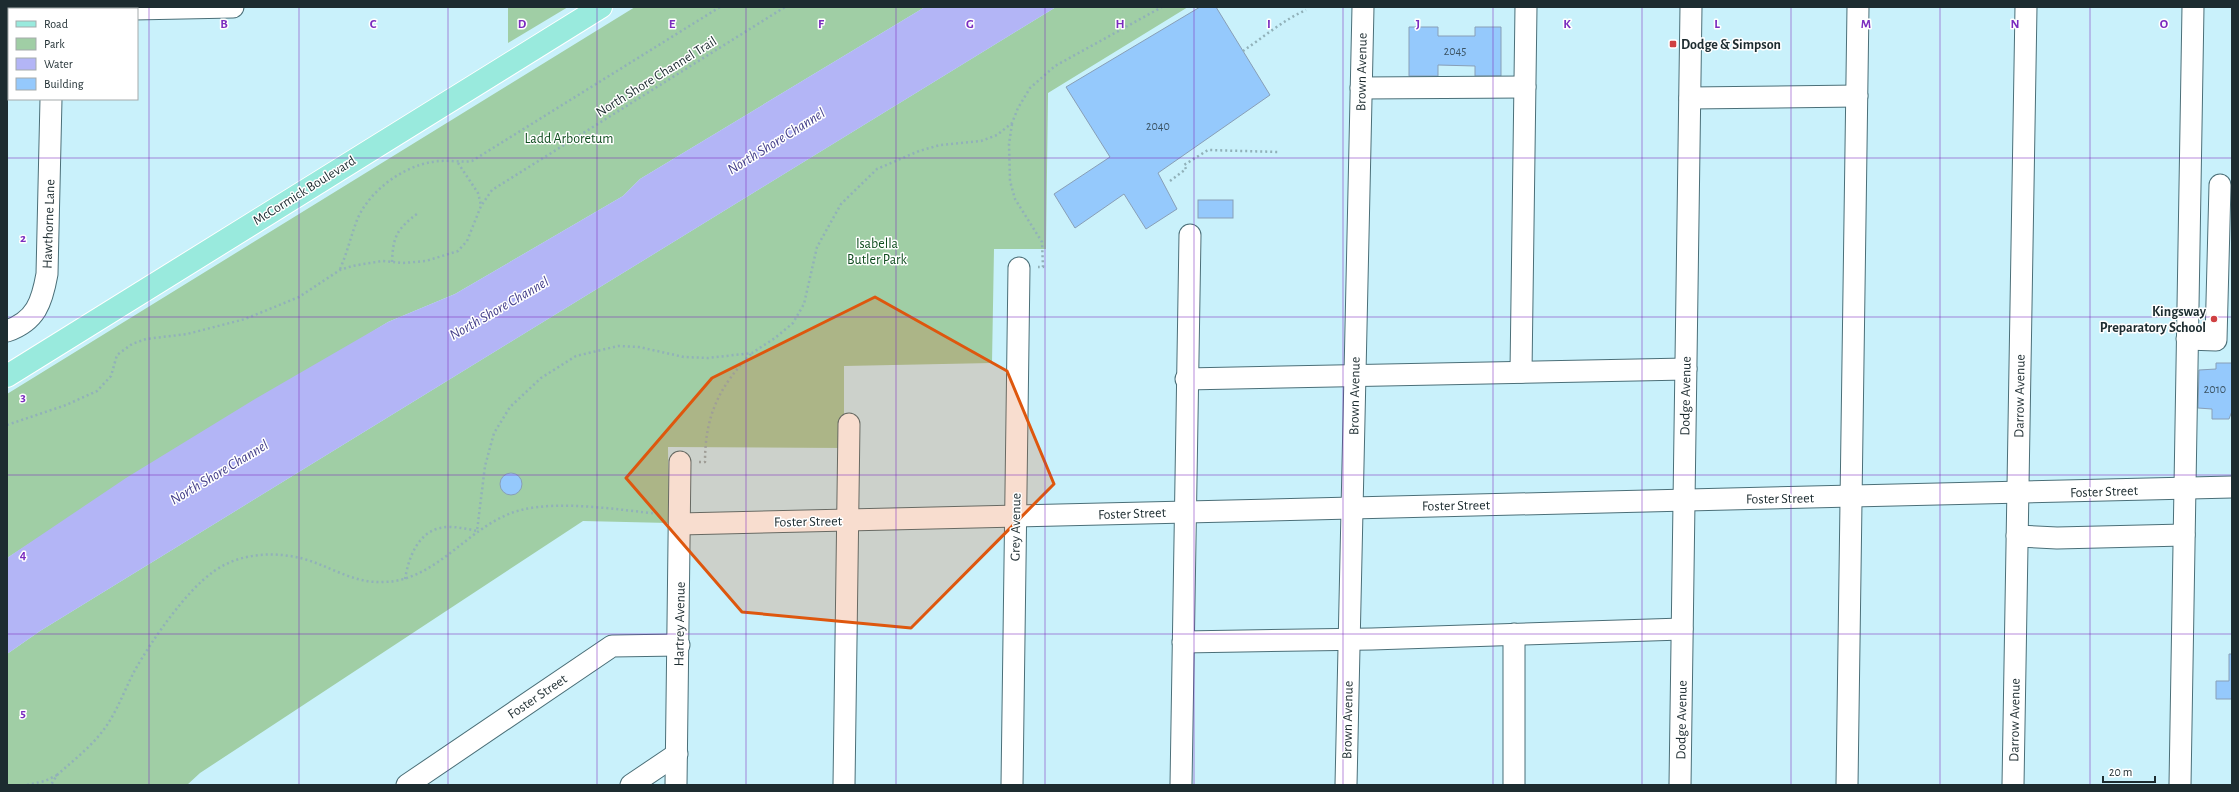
<svg xmlns="http://www.w3.org/2000/svg" width="2239" height="792" viewBox="0 0 2239 792" font-family="'Alegreya Sans',sans-serif">
  <style>
    .green { fill: #a0cea5 }
    .water { fill: #b3b5f6 }
    .building { fill: #95c9fc; stroke: #889fb7 }
    .lines { fill: none; stroke-linecap: round; stroke-linejoin: round }
    .minor-casing { stroke: #4b6f78; stroke-width: 23 }
    .major-casing { stroke: #fff; stroke-width: 24 }
    .path { stroke: #91b1b9; stroke-width: 2.5; stroke-dasharray: 2 3; stroke-linecap: butt }
    .minor { stroke: #fff; stroke-width: 21 }
    .major { stroke: #99eadd; stroke-width: 22 }
    .marked { fill: #de570e; fill-opacity: 0.2; stroke: #de570e; stroke-width: 3; stroke-linejoin: round }
    .grid { fill: none; stroke: #7b2cbf; stroke-width: 1; stroke-opacity: 0.55 }
    .poi-dot { fill: #cf4042; stroke: #fff; stroke-width: 1.5 }
    .labels { text-anchor: middle; stroke-width: 3; stroke-linejoin: round; paint-order: stroke }
    .number-label { font-size: 12px; fill: #3b5363 }
    .poi-label { font-size: 14px; font-weight: bold; fill: #1d2c30; stroke: #fff; text-anchor: start }
    .street-label { font-size: 14px; fill: #1d2c30; stroke: #fff }
    .park-label { font-size: 14px; fill: #114e20; stroke: #fff }
    .water-label { font-size: 15px; font-style: italic; fill: #443f8a; stroke: #fff }
    .grid-label { font-size: 13px; text-anchor: middle; font-weight: bold; fill: #7b2cbf; stroke: #fff; stroke-width: 3; stroke-linejoin: round; paint-order: stroke }
  </style>
  <rect width="100%" height="100%" fill="#c9f1fb"/>
  <!-- green -->
  <g class="green">
    <path d="M508,7h60l-60,36z"/>
    <path d="M635,7h290l-285,172 -17,17 -168,98 -67,28 -328,202 -53,34v-164z"/>
    <path d="M1056,7h132l-140,86 -2,156h-52l-2,114 -148,3v82l-176,-1 1,76 -86,-2 -383,252 -13,12h-180v-131l33,-23z"/>
  </g>
  <!-- water -->
  <path class="water" d="M925,7h131l-1016,624 -33,23v-96l119,-80 129,-79 133,-77 67,-28 168,-98 17,-17z"/>
  <!-- building -->
  <g class="building">
    <path d="M1200,7h16l54,88 -112,78 19,36 -31,20 -22,-35 -49,34 -21,-34 56,-37 -44,-70z"/>
    <path d="M1409,27h29v9h37v-9h26v49h-26v-10l-37,-1v11h-29z"/>
    <rect x="1198" y="200" width="35" height="18"/>
    <path d="M2216,363h16v48l-3,8h-17v-10l-14,-1 1,-38 17,-1z"/>
    <circle cx="511" cy="484" r="11"/>
    <path d="M2229,654h3v45h-16v-18h13z"/>
  </g>
  <g class="lines">
    <!-- minor casing -->
    <g class="minor-casing">
      <g id="minor">
        <path d="M134,9l99,-2"/>
        <path d="M7,12h2"/>
        <path d="M1361,88l164,-1"/>
        <path d="M1690,98l167,-2"/>
        <path d="M7,331c29,-10 35,-29 40,-57l4,-175"/>
        <path d="M2187,339l29,1 4,-155"/>
        <path d="M1521,372l5,-365"/>
        <path d="M1186,379l500,-10"/>
        <path d="M680,524l1552,-37"/>
        <path d="M2017,536l40,2 127,-3"/>
        <path d="M1514,634v151"/>
        <path d="M1183,642l189,-3 310,-10"/>
        <path d="M407,785l205,-139 67,-1"/>
        <path d="M631,785l46,-31"/>
        <path d="M676,785l4,-323"/>
        <path d="M844,785l5,-361"/>
        <path d="M1012,785l7,-517"/>
        <path d="M1181,785l9,-550"/>
        <path d="M1346,785l17,-778"/>
        <path d="M1680,785l11,-778"/>
        <path d="M1847,785l11,-778"/>
        <path d="M2013,785l13,-778"/>
        <path d="M2180,785l13,-778"/>
      </g>
    </g>
    <!-- major casing -->
    <g class="major-casing">
      <path id="major" d="M7,376l594,-369"/>
    </g>
    <!-- path -->
    <g class="path">
      <path d="M1243,51c19,-13 42,-32 63,-41"/>
      <path d="M1012,124l-3,20 1,37 5,18 27,43 1,25h-5"/>
      <path d="M458,163l20,30 3,12"/>
      <path d="M1170,181l16,-12 -2,-4 24,-15 71,2"/>
      <path d="M392,262c1,-26 5,-33 26,-49"/>
      <path d="M340,269c7,-16 11,-33 17,-49 12,-29 45,-53 75,-58 14,-3 27,1 40,-1l248,-154"/>
      <path d="M7,425l59,-20 31,-14 14,-15 6,-21 15,-11 14,-5 41,-5 58,-15 54,-22 41,-27 12,-4 30,-5 21,2 23,-2 32,-10 9,-10 14,-35 11,-16 293,-183"/>
      <path d="M699,462h6c0,-46 14,-76 47,-109"/>
      <path d="M405,579c4,-24 15,-52 44,-52 10,0 19,2 28,4l8,-65 9,-33 16,-26 31,-29 35,-22 42,-10 21,1 45,10 24,1 44,-5 23,-15 18,-15 11,-19 13,-57 24,-43 36,-35 42,-18 21,-6 41,-4 16,-6 15,-12 6,-15 12,-20 25,-22 107,-59"/>
      <path d="M57,775c18,-16 39,-32 52,-53 10,-16 17,-35 26,-52 17,-30 51,-79 78,-98 28,-21 70,-22 103,-9 21,8 42,20 66,19 56,0 87,-59 139,-72 39,-10 99,0 139,4"/>
      <path d="M27,785l18,-4 12,-6 -6,10"/>
    </g>
    <!-- minor -->
    <use href="#minor" class="minor"/>
    <!-- major -->
    <use href="#major" class="major"/>
  </g>
  <!-- marked area -->
  <path class="marked" d="M875,297l132,74 47,113 -143,144 -169,-16 -116,-134 86,-100z"/>
  <!-- grid -->
  <path class="grid" d="M149,7v778M299,7v778M448,7v778M597,7v778M746,7v778M896,7v778M1045,7v778M1194,7v778M1343,7v778M1493,7v778M1642,7v778M1791,7v778M1940,7v778M2090,7v778M7,158h2225M7,317h2225M7,475h2225M7,634h2225"/>
  <!-- markers -->
  <g class="poi-dot">
    <rect x="1669" y="40" width="8" height="8" rx="2"/>
    <circle cx="2214" cy="319" r="4"/>
  </g>
  <g class="labels">
    <!-- number labels -->
    <g class="number-label">
      <text x="1455" y="55">2045</text>
      <text x="1158" y="130">2040</text>
      <text x="2215" y="393">2010</text>
    </g>
    <!-- poi labels -->
    <g class="poi-label">
      <text x="1681" y="49">Dodge &amp; Simpson</text>
      <text x="2206" y="316" text-anchor="end">Kingsway<tspan x="2206" dy="16">Preparatory School</tspan></text>
    </g>
    <!-- street labels -->
    <g class="street-label">
      <text transform="translate(1361 72) rotate(-89)" y="5">Brown Avenue</text>
      <text transform="translate(656 76) rotate(-32)" y="5">North Shore Channel Trail</text>
      <text transform="translate(304 190) rotate(-32)" y="5">McCormick Boulevard</text>
      <text transform="translate(48 224) rotate(-88)" y="5">Hawthorne Lane</text>
      <text transform="translate(1354 396) rotate(-89)" y="5">Brown Avenue</text>
      <text transform="translate(1685 396) rotate(-89)" y="5">Dodge Avenue</text>
      <text transform="translate(2019 396) rotate(-89)" y="5">Darrow Avenue</text>
      <text transform="translate(2104 491) rotate(-2)" y="5">Foster Street</text>
      <text transform="translate(1780 498) rotate(-1)" y="5">Foster Street</text>
      <text transform="translate(1456 505) rotate(-1)" y="5">Foster Street</text>
      <text transform="translate(1132 513) rotate(-2)" y="5">Foster Street</text>
      <text transform="translate(808 521) rotate(-1)" y="5">Foster Street</text>
      <text transform="translate(1015 527) rotate(-89)" y="5">Grey Avenue</text>
      <text transform="translate(679 624) rotate(-89)" y="5">Hartrey Avenue</text>
      <text transform="translate(537 696) rotate(-34)" y="5">Foster Street</text>
      <text transform="translate(1347 720) rotate(-89)" y="5">Brown Avenue</text>
      <text transform="translate(1681 720) rotate(-89)" y="5">Dodge Avenue</text>
      <text transform="translate(2014 720) rotate(-89)" y="5">Darrow Avenue</text>
    </g>
    <!-- park labels -->
    <g class="park-label">
      <text x="569" y="143">Ladd Arboretum</text>
      <text x="877" y="248">Isabella<tspan x="877" dy="16">Butler Park</tspan></text>
    </g>
    <!-- water labels -->
    <g class="water-label">
      <text transform="translate(776 141) rotate(-32)" y="5">North Shore Channel</text>
      <text transform="translate(499 308) rotate(-30)" y="5">North Shore Channel</text>
      <text transform="translate(219 472) rotate(-31)" y="5">North Shore Channel</text>
    </g>
  </g>
  <g class="grid-label">
    <text x="224" y="28">B</text>
    <text x="373" y="28">C</text>
    <text x="522" y="28">D</text>
    <text x="672" y="28">E</text>
    <text x="821" y="28">F</text>
    <text x="970" y="28">G</text>
    <text x="1120" y="28">H</text>
    <text x="1269" y="28">I</text>
    <text x="1418" y="28">J</text>
    <text x="1567" y="28">K</text>
    <text x="1717" y="28">L</text>
    <text x="1866" y="28">M</text>
    <text x="2015" y="28">N</text>
    <text x="2164" y="28">O</text>
    <text x="23" y="242">2</text>
    <text x="23" y="401">3</text>
    <text x="23" y="559">4</text>
    <text x="23" y="717">5</text>
  </g>
  <!-- border -->
  <rect width="2239" height="792" fill="none" stroke="#1d2c30" stroke-width="16"/>
  <!-- legend -->
  <rect x="8" y="8" width="130" height="92" fill="#ffffff" stroke="#a5abac"/>
  <rect x="16" y="21" width="20" height="6" fill="#99eadd" stroke="#a5abac"/>
  <text x="44" y="28" font-size="12" fill="#1d2c30">Road</text>
  <rect x="16" y="38" width="20" height="12" fill="#a0cea5" stroke="#a5abac"/>
  <text x="44" y="48" font-size="12" fill="#1d2c30">Park</text>
  <rect x="16" y="58" width="20" height="12" fill="#b3b5f6" stroke="#a5abac"/>
  <text x="44" y="68" font-size="12" fill="#1d2c30">Water</text>
  <rect x="16" y="78" width="20" height="12" fill="#95c9fc" stroke="#a5abac"/>
  <text x="44" y="88" font-size="12" fill="#1d2c30">Building</text>
  <!-- scale -->
  <path d="M2103 776v6h52v-6" fill="none" stroke="#1d2c30" stroke-width="2"/>
  <text x="2109" y="776" font-size="12" fill="#1d2c30" stroke="#ffffff" stroke-width="3" paint-order="stroke">20 m</text>
</svg>
